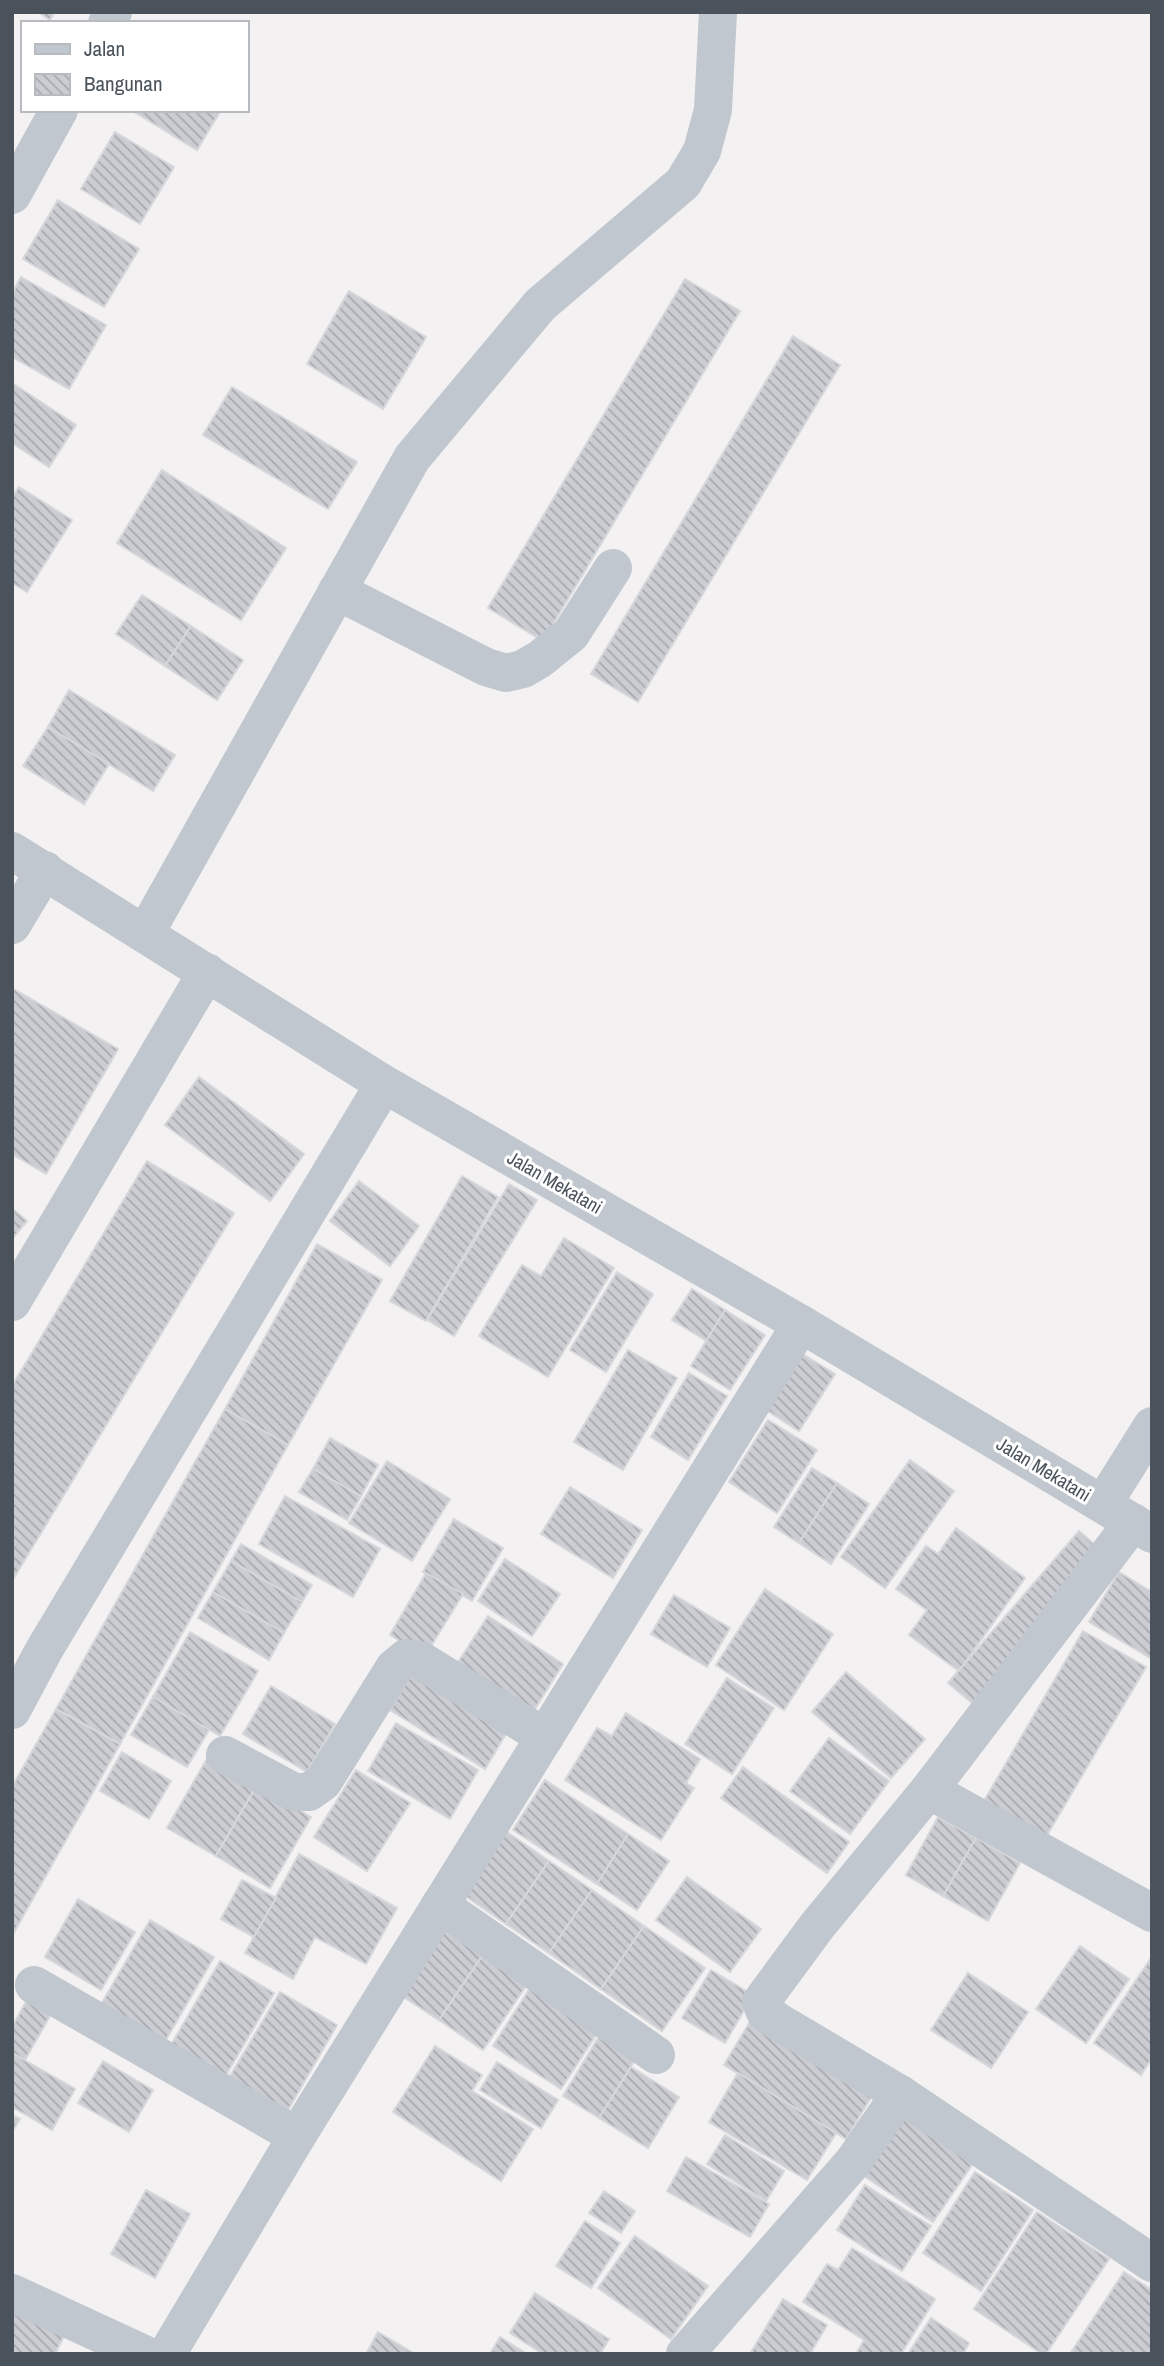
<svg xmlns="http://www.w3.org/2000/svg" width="1164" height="2366" viewBox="0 0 1164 2366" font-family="'Archivo Narrow',sans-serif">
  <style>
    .building { fill: url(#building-back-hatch); stroke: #d5d7db; stroke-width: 2 }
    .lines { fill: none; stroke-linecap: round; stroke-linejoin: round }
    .minor { stroke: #c0c7ce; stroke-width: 38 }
    .labels { text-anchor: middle; stroke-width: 6; stroke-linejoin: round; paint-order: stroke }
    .street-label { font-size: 19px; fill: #4a535c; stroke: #fff }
  </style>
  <defs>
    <pattern id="building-back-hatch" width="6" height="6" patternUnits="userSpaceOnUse" patternTransform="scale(1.75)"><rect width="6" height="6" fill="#cbcdd2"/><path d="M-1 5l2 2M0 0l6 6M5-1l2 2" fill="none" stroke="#a7a9ae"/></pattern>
  </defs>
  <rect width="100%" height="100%" fill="#f3f1f1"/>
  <!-- building -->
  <g class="building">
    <path d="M38,12h16l-4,8z"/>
    <path d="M131,110h90l-24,40z"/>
    <path d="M115,132l59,35 -34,57 -59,-35z"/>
    <path d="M58,200l81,49 -35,58 -81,-48z"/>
    <path d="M21,277l85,48 -37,64 -57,-32v-63z"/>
    <path d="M685,279l55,32 -197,330 -55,-33z"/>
    <path d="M349,291l77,46 -43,72 -76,-45z"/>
    <path d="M793,336l47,29 -202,337 -47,-28z"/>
    <path d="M12,383l64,42 -27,42 -37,-24z"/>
    <path d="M232,387l125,75 -29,47 -125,-74z"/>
    <path d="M162,470l124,78 -45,72 -124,-77z"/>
    <path d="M19,487l53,33 -45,72 -15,-9v-86z"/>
    <path d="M142,595l49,31 -26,40 -49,-32z"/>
    <path d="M191,626l52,34 -26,40 -52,-34z"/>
    <path d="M69,690l106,65 -22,36 -105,-64z"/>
    <path d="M48,727l61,37 -25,40 -61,-38z"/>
    <path d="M12,988l106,61 -72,125 -34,-20z"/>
    <path d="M199,1077l105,77 -34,47 -105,-76z"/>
    <path d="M147,1161l87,52 -222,368v-195z"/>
    <path d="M462,1176l36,21 -72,124 -36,-20z"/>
    <path d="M359,1181l60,45 -29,40 -60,-45z"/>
    <path d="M509,1184l28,16 -83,136 -27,-16z"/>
    <path d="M12,1208l15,13 -15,18z"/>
    <path d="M564,1238l50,30 -66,109 -69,-41 43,-71 19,11z"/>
    <path d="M317,1244l65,36 -94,165 -63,-36z"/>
    <path d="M617,1272l36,22 -47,78 -36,-22z"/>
    <path d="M692,1289l33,21 -18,31 -35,-21z"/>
    <path d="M725,1310l40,25 -35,55 -39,-24z"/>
    <path d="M628,1350l49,28 -54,92 -49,-28z"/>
    <path d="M801,1353l34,21 -36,57 -33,-21z"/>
    <path d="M689,1373l38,23 -39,64 -37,-23z"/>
    <path d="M225,1409l63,36 -168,299 -64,-35z"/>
    <path d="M768,1420l49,30 -40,63 -48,-31z"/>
    <path d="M330,1438l48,27 -17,31 -48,-27z"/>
    <path d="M910,1460l44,31 -69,97 -44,-31z"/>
    <path d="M387,1461l63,38 -38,62 -63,-38z"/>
    <path d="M812,1468l25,15 -38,60 -25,-16z"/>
    <path d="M313,1469l48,27 -14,24 -48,-28z"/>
    <path d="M837,1483l32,21 -38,60 -32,-21z"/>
    <path d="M570,1487l72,43 -29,48 -72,-44z"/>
    <path d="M285,1496l95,53 -27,48 -94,-53z"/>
    <path d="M454,1519l49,29 -31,53 -49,-29z"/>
    <path d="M956,1528l69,50 -66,93 -50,-36 18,-25 -31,-21 30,-43 12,8z"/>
    <path d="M1079,1531l23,20 -130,152 -24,-20z"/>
    <path d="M241,1544l71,41 -10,17 -71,-41z"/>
    <path d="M505,1559l55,35 -28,42 -54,-35z"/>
    <path d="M231,1561l71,41 -18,31 -71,-41z"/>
    <path d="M1119,1572l33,20v67l-63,-37z"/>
    <path d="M426,1573l37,21 -38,62 -35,-21z"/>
    <path d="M765,1589l68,45 -49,76 -68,-45z"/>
    <path d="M213,1592l71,41 -15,27 -71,-42z"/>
    <path d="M674,1595l56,33 -23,39 -56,-33z"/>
    <path d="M488,1616l75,48 -32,51 -76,-48z"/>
    <path d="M1083,1631l63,36 -100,170 -62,-36z"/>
    <path d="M190,1632l68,39 -38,65 -67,-39z"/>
    <path d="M418,1663l95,59 -28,47 -95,-59z"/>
    <path d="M846,1672l79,67 -34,39 -79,-66z"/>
    <path d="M727,1678l47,30 -42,66 -47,-30z"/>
    <path d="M271,1686l64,38 -28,48 -64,-38z"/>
    <path d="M153,1697l56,33 -22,37 -56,-32z"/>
    <path d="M56,1709l64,35 -108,192v-149z"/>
    <path d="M626,1713l74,46 -14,24 8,5 -33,52 -96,-60 32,-52 15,8z"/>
    <path d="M396,1723l82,47 -28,49 -82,-48z"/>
    <path d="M829,1738l60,43 -39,53 -60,-43z"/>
    <path d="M122,1752l49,29 -22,38 -49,-28z"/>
    <path d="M208,1757l49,28 -41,71 -49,-28z"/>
    <path d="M743,1767l106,75 -22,31 -106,-75z"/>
    <path d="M356,1770l54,33 -43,68 -53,-34z"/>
    <path d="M545,1780l83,54 -31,50 -84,-54z"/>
    <path d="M257,1785l54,32 -41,71 -54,-32z"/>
    <path d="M938,1817l38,21 -33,58 -37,-21z"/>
    <path d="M507,1832l42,29 -43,63 -42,-29z"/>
    <path d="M628,1834l41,27 -32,49 -40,-26z"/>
    <path d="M976,1838l44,25 -32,58 -45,-25z"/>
    <path d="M299,1854l98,54 -31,56 -51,-27 -22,42 -48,-26z"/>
    <path d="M549,1861l43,29 -43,63 -43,-29z"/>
    <path d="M687,1877l74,52 -31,43 -74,-52z"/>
    <path d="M242,1880l34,18 -22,39 -33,-18z"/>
    <path d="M592,1890l52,36 -43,63 -52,-36z"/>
    <path d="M78,1899l57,33 -34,58 -56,-33z"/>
    <path d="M150,1920l64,37 -51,88 -64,-37z"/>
    <path d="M644,1926l61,42 -43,63 -61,-42z"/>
    <path d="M443,1929l39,27 -43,64 -40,-26z"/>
    <path d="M1080,1946l49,33 -43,64 -50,-34z"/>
    <path d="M482,1956l44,30 -43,64 -44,-30z"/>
    <path d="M1151,1958l1,100 -11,17 -47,-32z"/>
    <path d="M220,1961l54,32 -49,84 -54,-32z"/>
    <path d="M711,1970l42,25 -28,48 -43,-25z"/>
    <path d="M968,1973l60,39 -37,56 -60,-38z"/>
    <path d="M530,1988l68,44 -37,57 -68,-43z"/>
    <path d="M280,1992l57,33 -53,92 -58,-34z"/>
    <path d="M31,1993l24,14 -30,53 -13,-7v-26z"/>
    <path d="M754,2015l122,74 -30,50 -122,-74z"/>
    <path d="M600,2035l36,23 -37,60 -36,-22z"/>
    <path d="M435,2046l47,29 -10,16 61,38 -32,52 -108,-69z"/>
    <path d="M12,2053l63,36 -23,41 -40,-23z"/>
    <path d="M103,2061l50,29 -24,42 -51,-29z"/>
    <path d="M497,2062l61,38 -17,28 -61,-38z"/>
    <path d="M631,2067l48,30 -31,51 -49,-30z"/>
    <path d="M738,2073l98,60 -29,47 -98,-58z"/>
    <path d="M897,2107l79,52 -43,63 -78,-52z"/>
    <path d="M12,2115l8,4 -8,13z"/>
    <path d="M725,2135l59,36 -18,30 -59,-37z"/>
    <path d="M686,2157l83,47 -19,33 -83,-46z"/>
    <path d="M975,2172l58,38 -52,81 -58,-38z"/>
    <path d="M865,2185l66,41 -29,45 -65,-41z"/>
    <path d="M146,2190l44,24 -35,64 -44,-24z"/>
    <path d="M604,2191l31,20 -14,22 -32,-20z"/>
    <path d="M1037,2212l72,47 -63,95h-4l-68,-45z"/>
    <path d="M585,2221l35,22 -29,45 -35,-22z"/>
    <path d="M635,2236l73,50 -37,53 -73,-51z"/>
    <path d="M852,2248l83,51 -34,55h-45l8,-14 -61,-38 24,-38 11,6z"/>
    <path d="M1124,2272l28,18v64h-82z"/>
    <path d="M535,2293l74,46 -9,15h-57l-33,-21z"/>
    <path d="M783,2299l44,26 -17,29h-60z"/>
    <path d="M18,2305l48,27 -11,22h-43v-38z"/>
    <path d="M931,2318l38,25 -6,11h-55z"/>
    <path d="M378,2332l37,22h-49z"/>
    <path d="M500,2337l27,17h-37z"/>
  </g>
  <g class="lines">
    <!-- minor -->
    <g class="minor">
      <path d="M107,23l6,-11"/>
      <path d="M12,195l47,-85"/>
      <path d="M337,591l149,76 20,6 17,-4 17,-10 31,-25 42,-66"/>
      <path d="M12,851l372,233 417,240 351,210"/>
      <path d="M12,925l33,-55"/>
      <path d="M145,934l267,-476 128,-153 143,-122 19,-32 11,-41 5,-98"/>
      <path d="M12,1302l195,-330"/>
      <path d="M1103,1504l49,-78"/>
      <path d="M12,1710l32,-60 340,-566"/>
      <path d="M225,1755l69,37h15l14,-10 71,-114 12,-10 14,2 125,77"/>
      <path d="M929,1790l223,123"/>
      <path d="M440,1905l216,150"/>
      <path d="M34,1985l263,151"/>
      <path d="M900,2094l252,169"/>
      <path d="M12,2293l132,61"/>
      <path d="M167,2354l130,-218 504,-812"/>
      <path d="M685,2354l169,-193 46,-67 -123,-73 -12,-9 -4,-10 56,-76 112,-136 204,-268"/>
    </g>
  </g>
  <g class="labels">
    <!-- street labels -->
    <g class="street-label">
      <text transform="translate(555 1182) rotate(30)" y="7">Jalan Mekatani</text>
      <text transform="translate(1044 1469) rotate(31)" y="7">Jalan Mekatani</text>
    </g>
  </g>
  <!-- border -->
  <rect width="1164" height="2366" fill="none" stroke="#4a535c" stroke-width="28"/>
  <!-- legend -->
  <rect x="21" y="21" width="228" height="91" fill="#ffffff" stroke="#b7babe" stroke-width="2"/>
  <rect x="35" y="44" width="35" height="10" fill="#c0c7ce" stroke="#b7babe" stroke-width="2"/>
  <text x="84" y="56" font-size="21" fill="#4a535c">Jalan</text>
  <rect x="35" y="74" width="35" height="21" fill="url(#building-back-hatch)" stroke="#b7babe" stroke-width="2"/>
  <text x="84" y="91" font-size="21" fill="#4a535c">Bangunan</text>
</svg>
